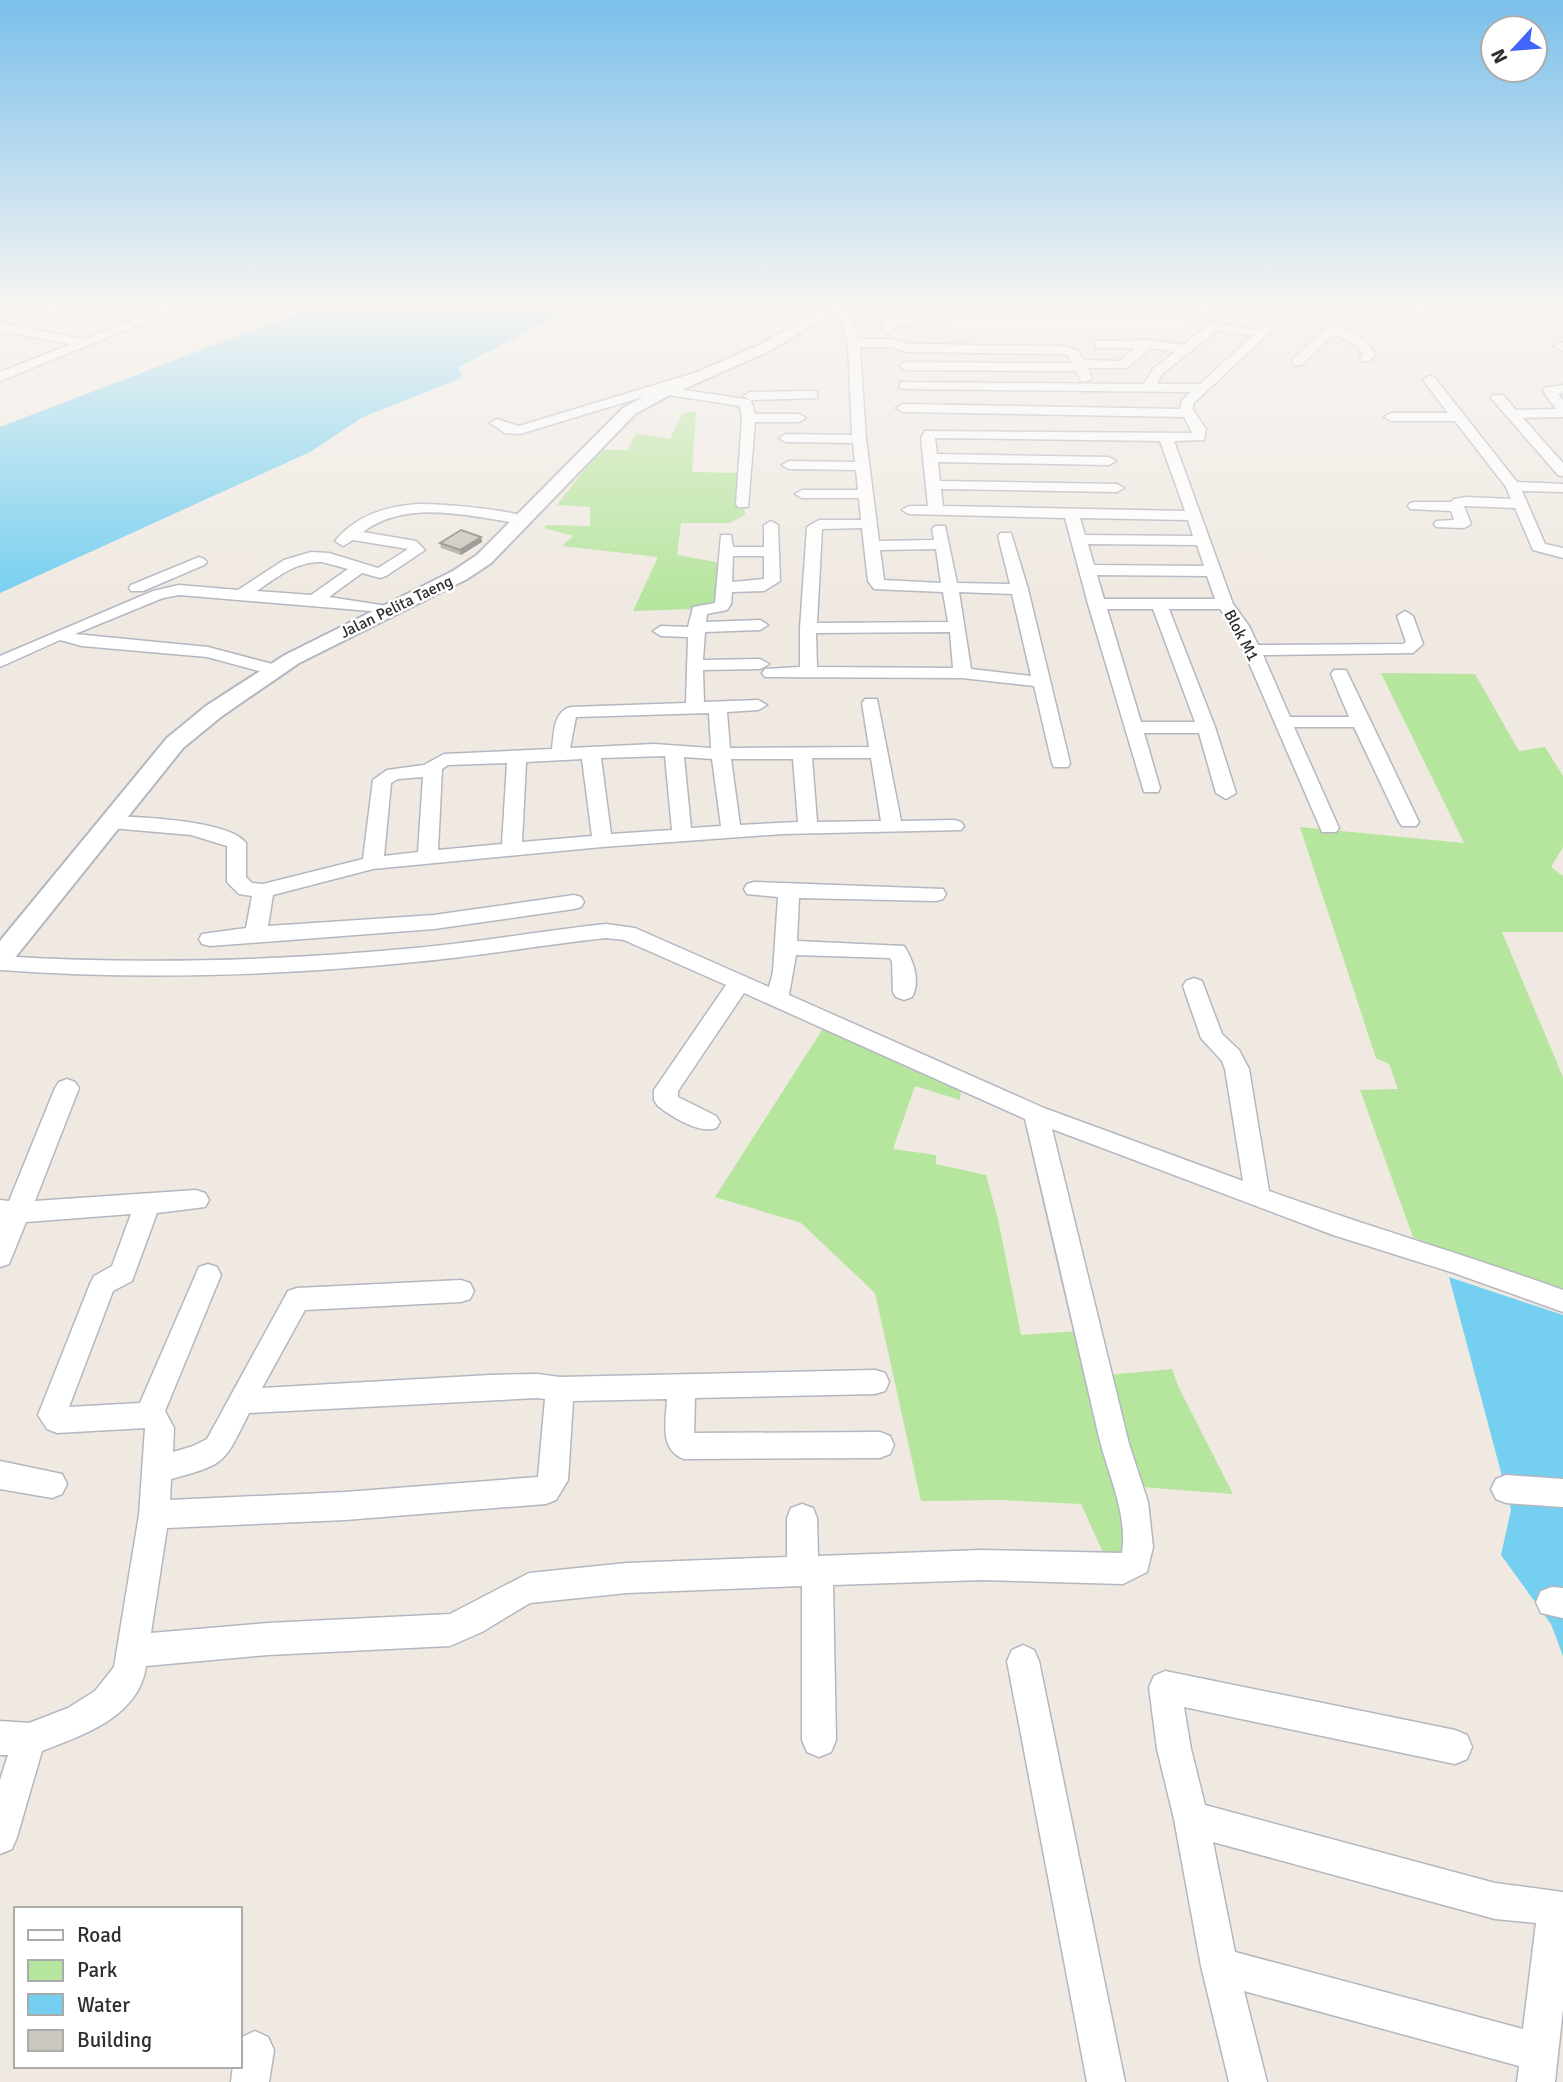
<svg xmlns="http://www.w3.org/2000/svg" width="1563" height="2082" viewBox="0 0 1563 2082" font-family="Signika,sans-serif">
  <style>
    .green { fill: #b6e59e }
    .water { fill: #75cff0 }
    .lines { fill: none; stroke-linecap: round; stroke-linejoin: round }
    .minor-casing { stroke: #b4b7c1; stroke-width: 3 }
    .tertiary-casing { stroke: #b4b7c1; stroke-width: 4 }
    .minor { fill: #fff; fill-rule: evenodd }
    .tertiary { fill: #fff; fill-rule: evenodd }
    .wall { fill: #afaba4 }
    .shaded-wall { fill: #8e8b86 }
    .building { fill: #cbc7bf; stroke: #8e8b86; stroke-width: 2 }
    .labels { text-anchor: middle; stroke-width: 5; stroke-linejoin: round; paint-order: stroke }
    .far-street-label { font-size: 16px; fill: #2e2e2e; stroke: #fff }
  </style>
  <rect width="100%" height="100%" fill="#efe9e1"/>
  <!-- green -->
  <g class="green">
    <path d="M696,411l-4,61 47,1 6,42 -15,8h-49l-4,32 45,8 1,45 -90,3 25,-54 -96,-11 11,-10 -29,-8 2,-3 44,1v-19l-33,-2 43,-55h28l8,-17 34,6 12,-25z"/>
    <path d="M1381,673l94,1 44,77 26,-4 18,29v71l-12,20 12,9v56h-61l61,145v219l-150,-59 -53,-147 38,-1 -9,-25 -13,-6 -76,-231 164,16z"/>
    <path d="M824,1027l137,64 -1,9 -45,-14 -22,63 43,6v9l50,11 12,44 23,116 58,-4 29,44 64,-6 7,19 54,106 -105,-8 6,70 -24,12 -29,-64 -80,-4 -80,1 -46,-208 -74,-70 -86,-26z"/>
  </g>
  <!-- water -->
  <g class="water">
    <path d="M311,308h262l-114,59 3,11 -99,39 -53,35 -310,141v-166z"/>
    <path d="M1449,1277l114,38v341l-12,-32 -50,-69 10,-45z"/>
  </g>
  <g class="lines">
    <!-- minor casing -->
    <g class="minor-casing">
      <g id="minor">
        <path d="M29,308h30l15,5 -6,4z"/>
        <path d="M162,308h17l-179,73v-9l71,-28 -71,-13v-8l84,16z"/>
        <path d="M829,308c19,1 24,16 30,31h33l15,5 157,2 14,5 5,9 37,1 15,-13h-35l-4,-1v-6l51,-1 36,5 28,-22 48,7 23,-22h13l-102,96v6l13,19 -2,11 -30,1 59,163 16,22 9,19 145,-1 3,-2 -9,-26 8,-5 8,5 10,28 -10,9 -150,2 27,62h59l-18,-43 3,-4h12l73,152 -3,4h-14l-3,-4 -45,-95h-60l45,101 -3,4h-14l-89,-206 -13,-17h-51l46,118 21,66 -10,6 -10,-6 -17,-60h-55l16,55 -2,4h-14l-56,-188 -23,-86 -156,-4 -7,-4 7,-4h19l-7,-68 4,-7 267,2 -8,-16 -281,-5 -7,-4 7,-4 277,5 2,-9 9,-8 -286,-3 -5,-1v-6l244,2 9,-15 22,-17 -25,-4 -23,20h-39l4,10 -6,4 -5,-1 -5,-10 -171,-1 -6,-4 6,-4 167,1 -3,-7 -7,-2 -156,-2 -15,-5h-31l6,92 13,102 55,-1 -2,-11 3,-3h10l12,57 53,1 -12,-48 3,-3h10l17,56 42,174 -2,4h-14l-2,-4 -18,-77 -72,-8 -197,-1 -3,-4 3,-4 35,-2v-39l7,-101 12,-7h42l-2,-22h-57l-7,-4 7,-4h56l-2,-20 -67,-1 -7,-4 7,-4 66,1 -2,-19 -67,-1 -7,-4 7,-4 66,1 -4,-92 -7,-21 -15,-11zM1217,330l35,6 -52,48h-43l5,-10zM935,438l225,3 25,70 -242,-5 -2,-17 176,3 7,-4 -7,-4 -177,-3 -2,-19 171,3 7,-4 -7,-4 -172,-3zM1080,518l108,2 5,16 -108,-1zM862,528l6,53 6,8 69,3 5,30 -131,1 5,-94zM1088,544l109,1 7,21 -110,-1zM936,549l5,34 -57,-3 -4,-30zM1097,575l110,1 8,23h-111zM959,592l53,2 19,82 -60,-7zM1107,609h46l42,113h-54zM950,632l3,36 -136,-1 -1,-34z"/>
        <path d="M1200,308h15l-36,20 -286,-1 -1,6h-8l-3,-9 11,-5 285,1z"/>
        <path d="M1295,308c19,0 39,-1 53,12l-8,8 26,13 10,13 -6,7h-8l-2,-3 3,-4 -5,-7 -24,-13 -33,31h-8v-6l42,-39z"/>
        <path d="M1398,308h24l36,10 -6,4z"/>
        <path d="M1560,342l3,1v8l-9,-5z"/>
        <path d="M704,370l6,4 -2,3 -36,11 79,12 4,14h44l7,4 -7,4h-44l-7,85h-10l-2,-3 6,-86 -2,-12 -72,-11 -6,-4 -142,43 -15,-1 -15,-10 7,-4 22,7z"/>
        <path d="M1429,376l5,1 83,105 46,2v8l-41,-1 23,53 18,4v10l-30,-8 -18,-42 -51,-2 7,18 -7,4 -28,-1 -2,-3 2,-3 18,-1 -3,-9 -41,-2 -2,-3 2,-3 5,-1h36l3,-3 13,-2 44,2 -5,-12 -51,-66h-64l-7,-4 7,-4h57l-25,-33z"/>
        <path d="M1563,385v8l-5,1 5,6v17l-40,1 40,45v13l-5,-1 -67,-77 2,-3h10l13,15 40,-1 -13,-18 1,-3z"/>
        <path d="M812,391l5,1v6l-67,2 -7,-4 7,-4z"/>
        <path d="M419,504c20,0 99,5 111,16l-7,4c-52,-7 -115,-26 -160,8l53,9 9,9 -39,26 -6,2 -18,-5 -33,24 65,10 2,3 -2,3 -215,-18 -16,3 -88,36 133,13 72,19 3,4 -3,4 -6,1 -67,-18 -125,-11 -22,-6 -60,27v-11l153,-65 26,-6 59,5 46,-30 27,-8 18,1 49,15 30,-19 -55,-9 -10,6 -8,-5c21,-26 52,-35 84,-37zM322,562l26,7 -37,26 -54,-4c20,-14 40,-30 65,-29z"/>
        <path d="M771,521l7,4 2,56 -16,10 -32,1 -1,12 -4,6 -20,4 -1,8 54,-2 8,5 -8,5 -55,2 -2,28 57,-1 9,5 -9,5 -57,1 1,32 54,-2 9,5 -9,5 -31,2 3,36 139,-1 -7,-44 3,-4h12l24,122 53,-1 7,2 3,4 -3,4 -178,4 -181,13 -229,22 -100,26 -5,31 166,-11 140,-20 7,2 3,5 -3,5 -7,2 -140,20 -224,17 -8,-2 -3,-5 3,-5 44,-6 6,-32 -13,-2 -12,-12v-36l-36,-11 -80,-7 -7,-2 -3,-4 3,-4 7,-2c28,1 118,4 135,27v34l6,6 11,1 100,-25 10,-79 14,-10 37,-5 20,-11 108,-5c2,-15 1,-38 19,-42l115,-4 2,-66 -27,-1 -8,-5 8,-5 27,1 5,-20 22,-4 6,-68h10l2,12h31v-22zM733,556h31v23l-32,3zM709,713l2,35 -57,-4 -84,4 6,-31zM665,756l7,74 -61,4 -10,-76zM684,757l28,2 9,67 -30,2zM812,758h59l10,63 -64,1zM582,759l10,77 -70,6 4,-80zM731,759h62l5,63 -58,3zM507,763l-5,81 -64,6 4,-81 6,-4zM423,777l-5,75 -34,4 7,-73 7,-4z"/>
        <path d="M199,557l5,2 3,3 -3,3 -61,26h-12l-2,-3 2,-3z"/>
        <path d="M754,882l189,7 3,5 -3,5 -7,2 -137,-3 -2,43 107,5c9,14 17,35 8,51l-8,3 -8,-3 -3,-5 -1,-30 -2,-4 -94,-3 -7,40 255,113 199,73 -18,-112 -3,-8 -21,-23 -18,-52 3,-5 8,-3 8,3 20,53 17,16 10,19 20,122c97,35 197,64 294,99v22l-109,-39 -121,-38 -281,-106 77,315 19,58 5,45 -6,25 -24,12 -141,-4 -149,5 3,155 -5,12 -12,5 -12,-5 -5,-12v-154l-175,7 -97,10 -48,29 -32,14 -182,9 -122,11c-7,51 -63,69 -104,85l-25,86 -5,12 -12,5v-74l8,-25h-8v-34l29,2 39,-15 27,-17 19,-24 25,-152 6,-87 -88,5 -10,-4 -9,-14 52,-131 4,-8 18,-10 19,-52 -105,8 -17,42 -9,3v-67l9,1 46,-113 4,-6 8,-3 8,3 4,6 -44,113 161,-11 9,3 4,7 -4,7 -48,6 -25,68 -19,10 -44,116 71,-4 59,-136 9,-3 9,3 4,8 -56,136 9,17 -1,24 20,-6 14,-7 81,-148 9,-3 164,-8 9,3 4,8 -4,8 -9,3 -156,8 -43,78 228,-13 47,-1 23,3 315,-7 10,3 4,9 -4,9 -10,3 -180,4 -1,35 186,-1 10,4 4,9 -4,9 -10,4 -196,1c-25,-9 -18,-37 -17,-60l-94,2 -5,79 -12,20 -10,4 -201,16 -178,8 -16,105 117,-10 182,-9 79,-41 98,-10 160,-6v-39l4,-10 11,-4 11,4 4,10 1,38 164,-6 140,3c6,-41 -15,-80 -24,-120 -24,-104 -48,-209 -73,-314l-281,-126 -66,98v6l38,19 4,6 -4,6c-17,6 -44,-11 -58,-22l-4,-6v-10l72,-105 -102,-45 -18,-2c-64,7 -127,18 -191,24 -138,14 -276,18 -415,8v-14c139,9 277,5 415,-8 64,-6 127,-17 191,-24l29,4 134,59 4,-15 5,-75 -31,-3 -3,-5 3,-5zM537,1398l8,1 -7,78 -193,15 -175,8 1,-21c56,-15 53,-16 78,-66z"/>
        <path d="M0,1461l62,13 5,10 -5,10 -10,4 -52,-9z"/>
        <path d="M1506,1475l57,4v28l-57,-4 -10,-4 -5,-10 5,-10z"/>
        <path d="M1552,1587l11,1v30l-22,-5 -5,-11 5,-11z"/>
        <path d="M1023,1645l11,5 5,11 86,421h-38l-80,-421 5,-11z"/>
        <path d="M1165,1671l290,59 12,5 5,12 -5,12 -12,5 -271,-57 7,42 14,56 290,78 68,9v117l-8,73h-38l2,-16 -275,-75 23,91h-38l-28,-116 -27,-147 -17,-70 -8,-62 5,-11zM1213,1842l282,77 41,4 -13,106 -288,-77z"/>
        <path d="M255,2031l13,6 6,13 -5,32h-38l2,-16h7l2,-29z"/>
      </g>
    </g>
    <!-- tertiary casing -->
    <g class="tertiary-casing">
      <path id="tertiary" d="M825,308h18l-74,43 -103,46 -31,17 -144,149 -24,16 -168,84 -77,53 -39,32 -174,217 -9,3v-27l167,-203 39,-32 79,-51 168,-84 24,-16 146,-147 31,-17 105,-46z"/>
    </g>
    <!-- minor -->
    <use href="#minor" class="minor"/>
    <!-- tertiary -->
    <use href="#tertiary" class="tertiary"/>
  </g>
  <!-- wall -->
  <g class="wall">
    <path d="M1166,308h28l-9,5h-16z"/>
    <path d="M481,537l1,5 -21,13 -20,-7 -1,-5z"/>
  </g>
  <!-- shaded-wall -->
  <g class="shaded-wall">
    <path d="M1186,308h8l-9,5z"/>
    <path d="M481,537l1,5 -21,13 -1,-5z"/>
  </g>
  <!-- building -->
  <path class="building" d="M461,530l20,7 -21,13 -20,-7z"/>
  <!-- sky -->
  <linearGradient id="sky" x2="0" y2="1"><stop stop-color="#7abfeb"/><stop offset="0.51" stop-color="#f8f5f2"/><stop offset="1" stop-color="#f8f5f2" stop-opacity="0"/></linearGradient>
  <rect width="1563" height="600" fill="url(#sky)"/>
  <g class="labels">
    <!-- far-street labels -->
    <g class="far-street-label">
      <text transform="translate(396 606) rotate(-26)" y="6">Jalan Pelita Taeng</text>
      <text transform="translate(1242 635) rotate(62)" y="6">Blok M1</text>
    </g>
  </g>
  <!-- legend -->
  <rect x="14" y="1907" width="228" height="161" fill="#ffffff" stroke="#ababab" stroke-width="2"/>
  <rect x="28" y="1930" width="35" height="10" fill="#ffffff" stroke="#ababab" stroke-width="2"/>
  <text x="77" y="1942" font-size="21" fill="#2e2e2e">Road</text>
  <rect x="28" y="1960" width="35" height="21" fill="#b6e59e" stroke="#ababab" stroke-width="2"/>
  <text x="77" y="1977" font-size="21" fill="#2e2e2e">Park</text>
  <rect x="28" y="1994" width="35" height="21" fill="#75cff0" stroke="#ababab" stroke-width="2"/>
  <text x="77" y="2012" font-size="21" fill="#2e2e2e">Water</text>
  <rect x="28" y="2030" width="35" height="21" fill="#cbc7bf" stroke="#ababab" stroke-width="2"/>
  <text x="77" y="2047" font-size="21" fill="#2e2e2e">Building</text>
  <!-- north arrow -->
  <g transform="translate(1514 49) rotate(244)"><circle r="33" fill="#ffffff" stroke="#ababab" stroke-width="2"/>
  <path d="M0-5L12 26L0 18L-12 26Z" fill="#4264fb"/>
  <text y="-10" font-size="19" font-weight="bold" text-anchor="middle" fill="#2e2e2e">N</text>
  </g>
</svg>
